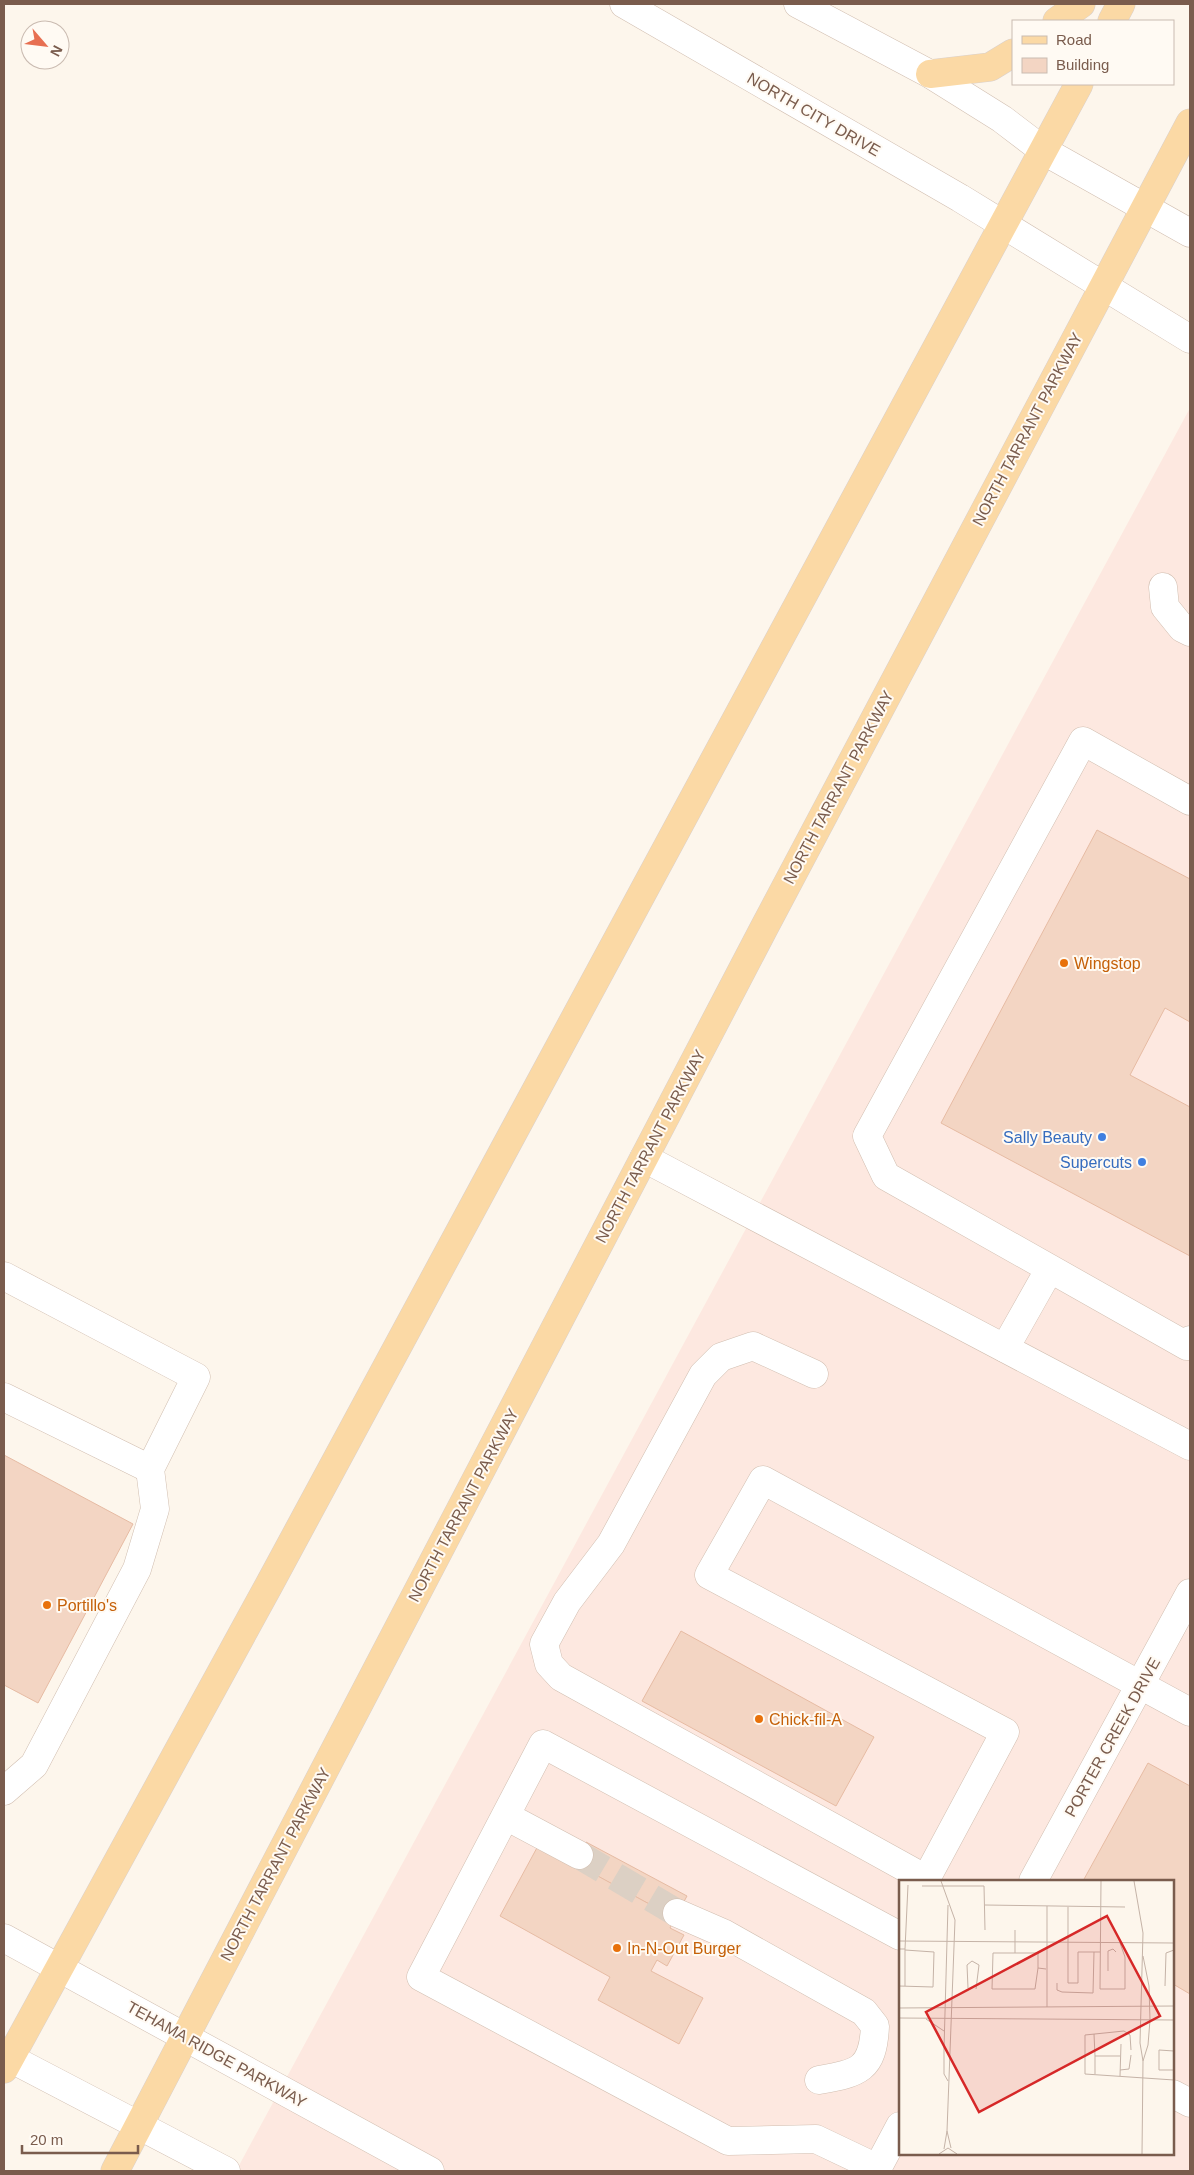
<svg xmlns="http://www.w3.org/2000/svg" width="1194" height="2175" viewBox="0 0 1194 2175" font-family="Arial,sans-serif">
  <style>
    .commercial { fill: #fde8e0; fill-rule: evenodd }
    .building { fill: #f3d5c3; stroke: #e6bba3 }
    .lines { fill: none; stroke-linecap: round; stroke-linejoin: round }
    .minor-tunnel { stroke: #dcd0c4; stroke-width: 28; stroke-dasharray: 28 14; stroke-linecap: butt }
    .minor-casing { stroke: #d1beb0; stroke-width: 29 }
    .major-casing { stroke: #dad1cd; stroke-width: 29 }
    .minor { stroke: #fff; stroke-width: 28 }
    .major { stroke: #fbd9a5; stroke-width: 28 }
    .food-dot { fill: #e8710a; stroke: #fffaf3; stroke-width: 2 }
    .shop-dot { fill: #3f7fe0; stroke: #fffaf3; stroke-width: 2 }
    .labels { text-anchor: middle; stroke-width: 4; stroke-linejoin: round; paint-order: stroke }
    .street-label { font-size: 16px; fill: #7a5c4d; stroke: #fffaf3 }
    .food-label { font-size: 16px; fill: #c56008; stroke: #fffaf3; text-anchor: start }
    .shop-label { font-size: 16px; fill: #366cbe; stroke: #fffaf3; text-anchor: end }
    .inset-road { fill: none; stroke: #c5b3a7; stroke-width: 1 }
    .view { fill: #d62828; fill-opacity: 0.15; stroke: #d62828; stroke-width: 2.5 }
    .inset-edge { fill: none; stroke: #7a5c4d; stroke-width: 2.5 }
  </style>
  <rect width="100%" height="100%" fill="#fdf6ec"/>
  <!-- commercial -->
  <path class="commercial" d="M1190,408v1763h-954zM900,1881h273v273h-273z"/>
  <!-- building -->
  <g class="building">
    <path d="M1097,830l93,49v143l-25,-14 -35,67 60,32v149l-249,-133z"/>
    <path d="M4,1455l129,69 -95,179 -34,-18z"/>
    <path d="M681,1631l193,106 -38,69 -194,-105z"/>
    <path d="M1148,1763l42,23v208l-17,-10v-103h-90z"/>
    <path d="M586,1842l101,54 -12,22 -100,-54z"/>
    <path d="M539,1844l136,74 -5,10 14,7 -17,31 -10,-6 -6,11 52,27 -24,46 -81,-44 12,-23 -110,-61z"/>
  </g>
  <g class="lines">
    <!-- minor-tunnel -->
    <path class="minor-tunnel" d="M579,1855l98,58"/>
    <!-- minor casing -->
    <g class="minor-casing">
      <g id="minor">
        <path d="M624,4l336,194 230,141"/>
        <path d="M798,4l132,70 72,45 42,32 146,82"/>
        <path d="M1163,587l2,20 17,21 8,4"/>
        <path d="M1190,801l-107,-60 -216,395 19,40 301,170 3,-6"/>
        <path d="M644,1158l546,288"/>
        <path d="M4,1276l192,101 -46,92 5,40 -18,60 -103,196 -30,26"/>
        <path d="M1005,1348l44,-78"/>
        <path d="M814,1374l-61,-28 -32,11 -18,18 -92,169 -44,58 -23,42 5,20 12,13 365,202"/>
        <path d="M4,1397l146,72"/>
        <path d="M506,1816l73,39"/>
        <path d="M925,1881l80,-149 -296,-157 54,-95 427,232"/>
        <path d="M1033,1881l157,-288"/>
        <path d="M677,1913l46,20 141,79 11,14c-2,44 -16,47 -56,54"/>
        <path d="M4,1938l426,233"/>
        <path d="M4,2055l222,116"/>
        <path d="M1173,2094l17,9"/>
        <path d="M877,2168l-61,-29 -88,2 -307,-164 122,-233 357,192"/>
        <path d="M876,2171l24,-45"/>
      </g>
    </g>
    <!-- major casing -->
    <g class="major-casing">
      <g id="major">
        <path d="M1057,21l24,-17"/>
        <path d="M1112,21l9,-17"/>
        <path d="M930,74l60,-7 23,-14"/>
        <path d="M4,2069l265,-484 810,-1501"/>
        <path d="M115,2171l649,-1243 426,-805"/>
      </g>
    </g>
    <!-- minor -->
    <use href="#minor" class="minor"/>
    <!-- major -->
    <use href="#major" class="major"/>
  </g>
  <!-- markers -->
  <g class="food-dot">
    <circle cx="1064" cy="963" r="5"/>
    <circle cx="47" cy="1605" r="5"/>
    <circle cx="759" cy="1719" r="5"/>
    <circle cx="617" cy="1948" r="5"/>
  </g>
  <g class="shop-dot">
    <circle cx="1102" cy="1137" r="5"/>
    <circle cx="1142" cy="1162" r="5"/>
  </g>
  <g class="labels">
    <!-- street labels -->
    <g class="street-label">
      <text transform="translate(814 114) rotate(30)" y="6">NORTH CITY DRIVE</text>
      <text transform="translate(1027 429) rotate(-62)" y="6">NORTH TARRANT PARKWAY</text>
      <text transform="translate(838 787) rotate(-62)" y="6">NORTH TARRANT PARKWAY</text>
      <text transform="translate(650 1146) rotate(-62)" y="6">NORTH TARRANT PARKWAY</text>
      <text transform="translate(463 1505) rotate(-62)" y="6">NORTH TARRANT PARKWAY</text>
      <text transform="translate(1112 1737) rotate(-61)" y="6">PORTER CREEK DRIVE</text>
      <text transform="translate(275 1864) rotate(-62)" y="6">NORTH TARRANT PARKWAY</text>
      <text transform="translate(217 2054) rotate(29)" y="6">TEHAMA RIDGE PARKWAY</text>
    </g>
    <!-- food labels -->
    <g class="food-label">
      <text x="1074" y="969">Wingstop</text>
      <text x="57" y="1611">Portillo's</text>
      <text x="769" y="1725">Chick-fil-A</text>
      <text x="627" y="1954">In-N-Out Burger</text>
    </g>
    <!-- shop labels -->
    <g class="shop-label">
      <text x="1092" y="1143">Sally Beauty</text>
      <text x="1132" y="1168">Supercuts</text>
    </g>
  </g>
  <!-- overview -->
  <g transform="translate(899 1880)">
    <rect width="275" height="275" fill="#fdf6ec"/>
    <path class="inset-road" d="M42,1l14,39 -8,211M202,1l-1,108h25v-32l-5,-14M235,1l9,52 -3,110 3,18 -1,93M23,6h62l1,44M49,25l-4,144v25l4,7M86,25l140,2M169,27v76h10v-31h22M116,50v23M0,61l275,2M0,69h6v37M6,69l3,-64M244,76l6,30 1,34 -2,25 -5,16M139,88l-3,21h-43l1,-36h45v15l8,1M209,91v-20l5,-2 3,3M158,103v7l5,2 31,1 1,-41M0,106l34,1 1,-35 -29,-2M266,106l1,-33 8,-3M69,108l-1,-23 5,-4 7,4 -3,24M148,127v-101M0,128l275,-2M0,138l275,2M27,139l18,12M195,154l1,22h25M232,170l-1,-15 -6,-4 -39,4v39l89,6M275,171l-15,-1v20h15M196,176v18M221,190l9,-1 2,-14M221,196l1,-32M45,269l3,-18 4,17M40,274l9,-6 9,6"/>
    <path class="view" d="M208,36l53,100 -181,96 -53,-100z"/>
    <rect width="275" height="275" class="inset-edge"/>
  </g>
  <!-- border -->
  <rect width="1194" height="2175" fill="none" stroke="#7a5c4d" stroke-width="10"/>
  <!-- legend -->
  <rect x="1012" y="20" width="162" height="65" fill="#fffaf3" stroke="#cabbb1"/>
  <rect x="1022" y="36" width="25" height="8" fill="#fbd9a5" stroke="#cabbb1"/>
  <text x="1056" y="45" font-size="15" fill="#7a5c4d">Road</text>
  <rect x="1022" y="58" width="25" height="15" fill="#f3d5c3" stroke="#cabbb1"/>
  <text x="1056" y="70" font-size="15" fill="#7a5c4d">Building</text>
  <!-- north arrow -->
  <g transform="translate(45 45) rotate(118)"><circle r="24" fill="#fffaf3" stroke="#cabbb1"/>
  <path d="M0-4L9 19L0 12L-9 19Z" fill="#e76f51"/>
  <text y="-8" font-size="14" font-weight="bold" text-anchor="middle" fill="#7a5c4d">N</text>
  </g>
  <!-- scale -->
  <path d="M22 2145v8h116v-8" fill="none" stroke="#7a5c4d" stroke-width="2.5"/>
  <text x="30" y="2145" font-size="15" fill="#7a5c4d" stroke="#fffaf3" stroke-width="4" paint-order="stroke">20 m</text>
</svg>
